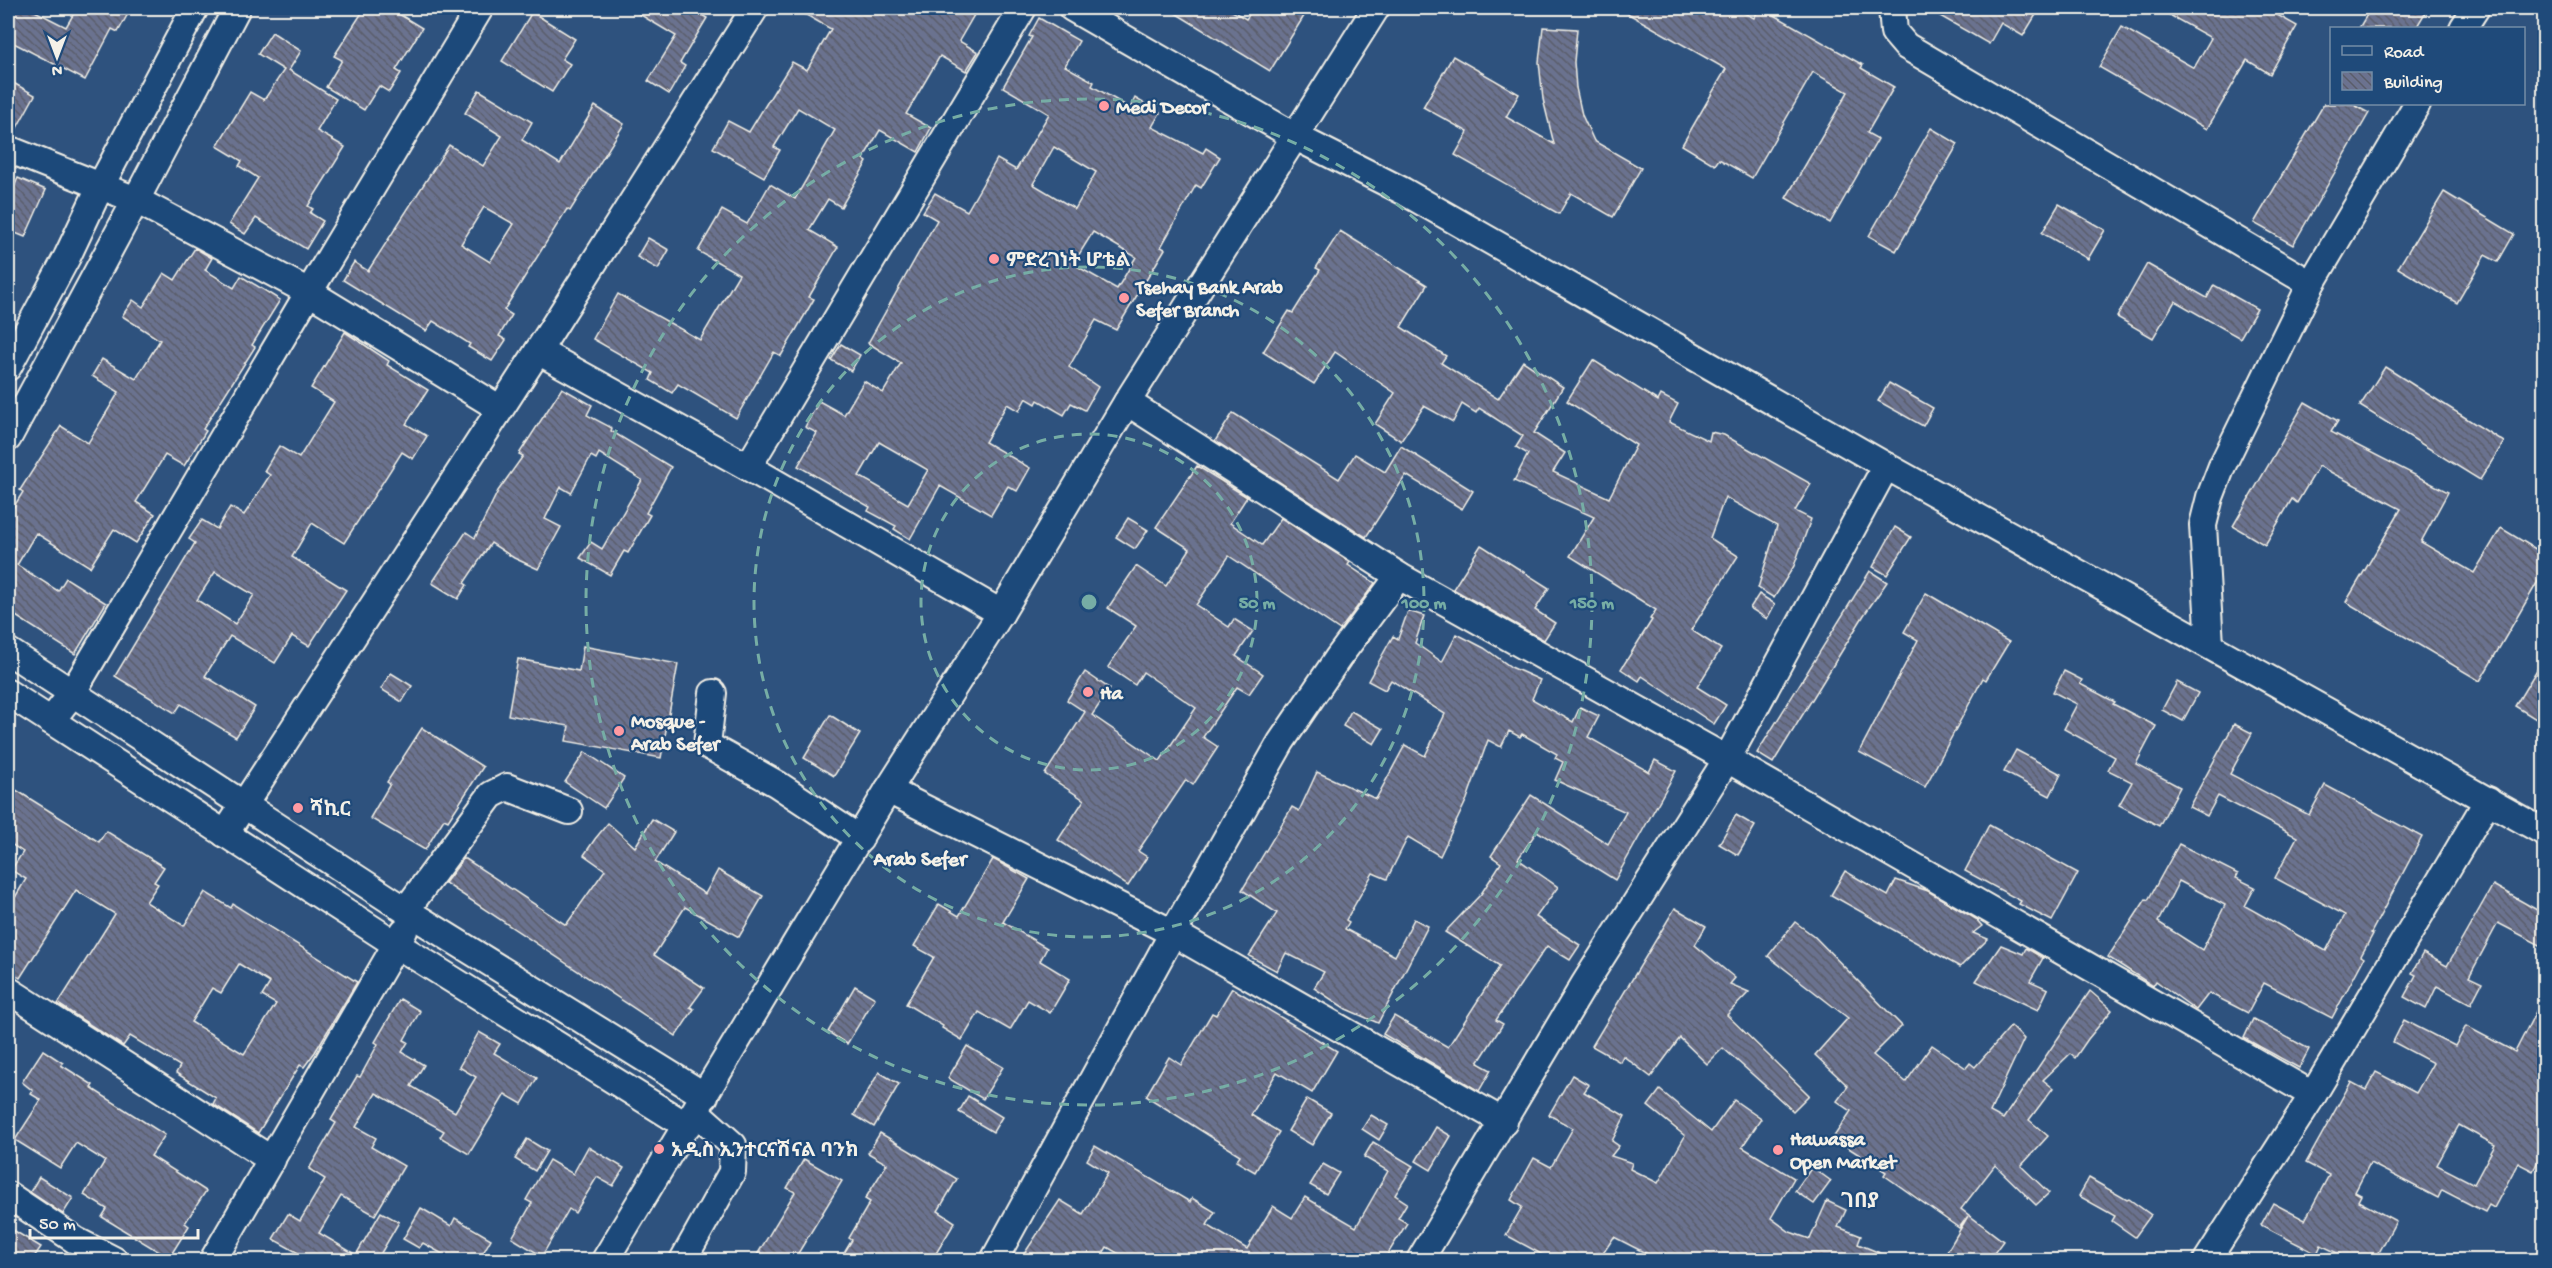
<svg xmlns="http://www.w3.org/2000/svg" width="2552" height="1268" viewBox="0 0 2552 1268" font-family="'Gochi Hand','Noto Sans Ethiopic',sans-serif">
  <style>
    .building { fill: url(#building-back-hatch); stroke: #f4f1e8; stroke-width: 1.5; fill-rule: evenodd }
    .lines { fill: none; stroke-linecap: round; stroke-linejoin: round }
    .minor-casing { stroke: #f4f1e8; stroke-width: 30 }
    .minor { stroke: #1f4a7a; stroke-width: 26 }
    .ring { fill: none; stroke: #76ada5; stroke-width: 3; stroke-dasharray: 10 8 }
    .poi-dot { fill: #ff9aa2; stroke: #1f4a7a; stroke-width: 2 }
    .labels { text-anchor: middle; stroke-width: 4.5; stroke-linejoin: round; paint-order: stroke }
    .poi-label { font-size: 20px; font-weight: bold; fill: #f4f1e8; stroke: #1f4a7a; text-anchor: start }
    .neighbourhood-label { font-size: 21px; font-weight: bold; fill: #f4f1e8; stroke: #1f4a7a }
    .centre { fill: #76ada5; stroke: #1f4a7a; stroke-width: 3 }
    .ring-label { font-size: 18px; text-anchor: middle; font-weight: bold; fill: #76ada5; stroke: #1f4a7a; stroke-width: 4.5; stroke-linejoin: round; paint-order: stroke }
  </style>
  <defs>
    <pattern id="building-back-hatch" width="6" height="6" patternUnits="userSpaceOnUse" patternTransform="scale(1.5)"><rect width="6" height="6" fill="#6b728f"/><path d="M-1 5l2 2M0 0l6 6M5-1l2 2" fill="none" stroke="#5a5d6a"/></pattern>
  </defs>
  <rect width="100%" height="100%" fill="#2e527e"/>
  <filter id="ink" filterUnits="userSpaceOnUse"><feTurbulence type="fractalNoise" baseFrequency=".0167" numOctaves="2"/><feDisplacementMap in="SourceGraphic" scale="12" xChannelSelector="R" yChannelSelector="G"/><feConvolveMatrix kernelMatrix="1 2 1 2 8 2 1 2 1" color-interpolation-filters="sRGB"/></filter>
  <g filter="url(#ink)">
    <!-- building -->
    <g class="building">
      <path d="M13,8h16l37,19 11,-19h54l-13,24 -6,-3 -27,51 -77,-40v-22z"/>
      <path d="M365,8h24l33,20 -26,42 5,3 -12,19 -10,-6 -15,24 -38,-23 16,-27 -8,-4z"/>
      <path d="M629,8h61l17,10 -27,45 5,3 -16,28 -21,-13 28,-45z"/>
      <path d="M794,8h184l-19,33 19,11 -12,19 -26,-15 -34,58 25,14 -13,24 -38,-22 -17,29 4,3 -26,45 -13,-8 -19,31 29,17 -29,50 5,2 -33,57 -7,-4 -38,66 -58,-34 -6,9 -22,-13 3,-7 -60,-34 25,-45 82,46 39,-66 -41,-23 24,-41 25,14 23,-40 25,15 40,-69 -37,-22 -24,39 6,3 -16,27 -51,-29 15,-27 21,11 43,-70 15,8 24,-41z"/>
      <path d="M1167,8h60l19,11 8,-11h55l-39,63z"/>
      <path d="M1618,8h117l19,10 6,-10h2l101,57 -2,3 33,19 -27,46 11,6 -48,84 -44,-25 62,-106 -35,-20 -61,106 -33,-19 -4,6 -33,-20 44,-76z"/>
      <path d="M1926,8h114l-17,28 -22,-13 -12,21z"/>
      <path d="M2157,8h108l32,18 -27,48 -23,-14 -40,69 -108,-62 23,-40 72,41 17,-30z"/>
      <path d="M2371,8h57l-12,20h-57z"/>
      <path d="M532,12l43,27 -13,20 8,5 -18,28 -50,-31z"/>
      <path d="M1039,18l40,23 -14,25 29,16 -2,4 38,22 5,-10 25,15 -8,14 51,26 3,-5 14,9 -19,31 -5,-3 -35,62 4,2 -49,81 -20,-10 -27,47 29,20 -13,23 -14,-7 -7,12 -26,-15 -2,4 -10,-6 -7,13 -12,-7 -22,38 45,26 -13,23 -9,-5 -17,29 -51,-29 -30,53 -16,-10 2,-3 -28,-15 2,-4 -72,-41 19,-33 -12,-6 14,-26 25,14 20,-34 19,12 18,-30 -33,-20 69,-123 -14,-8 12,-19 32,18 30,-52 19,11 33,-56 -46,-27 29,-50 -3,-1zM1054,147l42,25 -21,37 -42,-25zM1093,232l43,25 -19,32 -44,-25zM879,442l49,28 -20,34 -49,-28z"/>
      <path d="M1543,27l34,2 -3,33 2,26 6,27 12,26 47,27 -28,49 -42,-24 -12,21 -104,-59 13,-23 -45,-25 30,-51 66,38 -13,23 48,27 -11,-45 -4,-37z"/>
      <path d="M272,32l29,19 -12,19 47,29 -19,32 28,16 -37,59 5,3 -3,4 13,8 -17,28 -50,-31 -11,16 -16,-10 29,-46 -19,-12 3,-5 -25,-15 33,-54 14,8 20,-30 -26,-16z"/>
      <path d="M8,80l27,15 -22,40 -5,-1z"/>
      <path d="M479,90l53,32 -10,18 38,24 35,-58 29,18 -54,87 -3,-2 -63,101 8,5 -13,21 7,4 -14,21 -24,-14 2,-3 -37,-23 -7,10 -83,-51 11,-18 14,9 81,-126 34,21 19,-30 -37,-23zM484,207l30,17 -24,38 -29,-18z"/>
      <path d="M2324,104h28l17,9 -76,132 -39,-22z"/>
      <path d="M1931,128l27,16 -62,107 -27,-15z"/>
      <path d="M18,178l28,12 -21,47 -17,-7v-30z"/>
      <path d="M2444,192l70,42 -16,28 -13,-7 -28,48 -59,-35z"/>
      <path d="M2059,204l46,26 -17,29 -46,-26z"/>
      <path d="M1340,231l87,54 -26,42 45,29 -5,7 57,36 25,-38 40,26 -29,46 31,20 -12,19 56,26 27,-53 -69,-44 26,-41 65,41 3,-6 17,9 -9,18 40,19 2,-9 13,3 87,49 -16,27 16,8 -17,47 -20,32 -16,-10 19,-62 -52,-29 -15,41 28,18 -47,74 30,19 -24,38 29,18 -12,19 -72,-48 -3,5 -18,-12 31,-49 -2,-1 6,-9 -86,-54 24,-39 -80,-36 14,-27 -12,-7 7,-11 -44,-28 -3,5 -14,-9 -9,18 -29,-16 -23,35 -26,-17 20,-31 -60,-41 -21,32 -51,-32 26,-41 4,2 27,-43 -4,-2z"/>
      <path d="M648,238l21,12 -11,19 -21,-12z"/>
      <path d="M195,248l17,10 -7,12 29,18 7,-12 39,24 -28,45 3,2 -52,82 3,2 -22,35 -19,-11 -29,47 19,12 -19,29 -22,-14 -24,38 -54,-34 -19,32 41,26 8,-13 40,25 -31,51 -67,-43v-95l15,-24 -3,-2 41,-64 27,17 31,-51 -27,-16 10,-17 34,20 24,-39 -38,-24 11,-16 10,7 21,-34 11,7z"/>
      <path d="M2147,264l60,34 7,-13 43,24 -17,29 -65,-37 -22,37 -36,-21z"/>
      <path d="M345,332l44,29 -2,4 41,25 -22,34 21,12 -14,23 -11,-7 -58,91 -32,-20 -20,34 54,33 -37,56 -17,-10 -17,27 -45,-27 -25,40 50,31 -19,30 -55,-33 -6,9 -60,-37 80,-133 -6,-4 13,-19 15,9 13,-22 14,8 26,-40 -6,-4 15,-25 20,12 35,-56 -23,-14zM215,572l39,23 -19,29 -38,-24z"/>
      <path d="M841,344l19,11 -9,16 -20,-11z"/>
      <path d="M2385,367l119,75 -24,38 -120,-74z"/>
      <path d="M1889,383l44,25 -10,18 -45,-25z"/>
      <path d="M562,388l30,17 -5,10 25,13 -1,3 60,36 -25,46 4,2 -22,38 -4,-2 -14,24 -30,-17 11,-16 11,7 40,-69 -43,-27 -3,6 -5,-3 -20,37 -10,-6 -16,32 16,8 -23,42 -24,-11 -23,-15 -27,40 3,2 -9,14 -26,-16 34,-51 9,6 23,-47 25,-35 -4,-2z"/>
      <path d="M2305,402l33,19 -7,11 117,60 -27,50 53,31 27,-45 43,26v17l-64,110 -134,-79 55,-93 -82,-43 -22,37 -5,-4 -27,46 -32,-19z"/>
      <path d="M1233,413l106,66 16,-25 30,18 16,-26 72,45 -11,18 -56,-34 -40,62 -151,-96z"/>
      <path d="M1197,466l50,31 -17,26 32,22 19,-27 69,44 -2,3 27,18 -35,47 -111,-74 -33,49 33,22 5,-8 19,12 -17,25 27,18 -14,20 -12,-7 -34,50 15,10 -25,38 -7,-5 -48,71 9,6 -19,29 -70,-46 26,-40 -39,-26 40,-62 -18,-12 18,-28 25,17 -18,26 68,46 36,-53 -53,-36 -8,13 -27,-18 28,-41 -28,-18 28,-42 30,20 24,-37 -34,-22z"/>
      <path d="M1128,518l20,12 -13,19 -19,-12z"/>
      <path d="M1895,527l16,10 -24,38 -14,-8z"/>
      <path d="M1481,545l68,43 -14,22 20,13 -11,17 -91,-51z"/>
      <path d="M1870,571l17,11 -23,33 -91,148 -16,-10z"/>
      <path d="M1926,593l83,49 -23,38 -3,-2 -58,109 -66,-35 59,-112 -14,-8z"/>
      <path d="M1759,594l16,10 -8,15 -17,-11z"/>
      <path d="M1408,611l16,5 -9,27 27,19 15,-28 27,14 27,19 29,13 -8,19 41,23 7,-15 19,9 -11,21 61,35 6,-12 21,11 -61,109 -78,-49 -19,28 40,28 -22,30 44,28 -10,15 -23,-14 -51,74 7,4 -25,39 13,7 -12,21 -96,-57 11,-18 54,31 52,-81 -55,-34 36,-38 20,-31 -10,-7 40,-61 77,49 18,-32 -71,-32 8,-18 -8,-4 2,-4 -35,-20 -2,3 -11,-6 -8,16 -13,-7 -21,59 -27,57 -32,-19 -21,42 -14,-6 -27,47 3,2 -4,7 50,27 19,-37 14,7 -50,97 -32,-14 -32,-21 10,-16 -38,-19 -9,18 -28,-15 28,-43 -35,-23 50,-83 7,4 18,-39 59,27 29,-54 20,11 20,-42 -54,-34 -6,10 -17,-9 25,-45 5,3z"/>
      <path d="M583,646l95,18 -17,94 -95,-17 3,-15 -61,-11 10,-56 61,12z"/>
      <path d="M2544,658v66l-29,-18z"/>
      <path d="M2064,671l18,9 -2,4 35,18 -2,2 43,22 -20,38 44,23 -21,39 -40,-21 13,-23 -24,-12 7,-13 -51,-28 13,-25 -24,-12z"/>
      <path d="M391,673l21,13 -10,16 -21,-13z"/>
      <path d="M2177,682l21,11 -15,28 -21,-11z"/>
      <path d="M1351,711l32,18 -9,15 -31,-18z"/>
      <path d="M830,715l30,19 -26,42 -30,-18z"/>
      <path d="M2234,724l18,9 -22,41 79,41 16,-30 97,52 -51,96 2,1 -12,22 3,2 -32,60 -68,-35 -16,30 -39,-20 -13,17 -40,-29 -3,5 -45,-29 38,-58 2,1 31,-56 59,30 -2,4 19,9 -10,19 81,45 19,-36 -70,-37 22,-41 -79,-41 -11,20 -18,-9zM2179,881l46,24 -23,45 -44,-28z"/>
      <path d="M422,728l61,39 -35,54 -4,-2 -19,31 -55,-32 20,-34 -3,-2z"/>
      <path d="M2016,750l45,24 -11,22 -46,-24z"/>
      <path d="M585,752l39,26 -20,30 -39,-26z"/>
      <path d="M8,785l91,57 7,-11 58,36 -10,15 4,2 -12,18 38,24 21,-34 26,16 2,-4 124,78 -42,70 -11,15 -4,-2 -42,68 -45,-29 3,-6 -40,-25 4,-7 -50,-30 -7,10 -65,-42 57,-90 -39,-24 -56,88 -12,-8v-61l18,-30 -15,-9 12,-18 -15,-10v-7l7,-12 -7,-4zM239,964l31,19 -8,13 14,8 -32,50 -53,-32 21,-34 9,5z"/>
      <path d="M1736,815l19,11 -17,29 -19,-11z"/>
      <path d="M652,819l22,13 -19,30 50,32 13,-24 45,26 -24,41 -54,-30 -31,48 50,33 -14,19 4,2 -18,27 -231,-153 18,-24h3l100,66 39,-55 -21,-15 11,-16 13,-16 27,24z"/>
      <path d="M1989,825l89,48 -26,48 -33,-17 2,-3 -56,-30z"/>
      <path d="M993,859l36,20 -26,43 44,26 -7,13 30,18 -20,34 -22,-13 -18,30 -31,-18 -17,28 -20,-12 1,-2 -37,-22 28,-47 -20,-11 25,-42 20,12z"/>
      <path d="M1845,871l43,25 8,-16 32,11 48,28 6,7 -9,7 15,6 -28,28 -129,-72z"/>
      <path d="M2493,885l51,29v33l-46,-24 -29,54 13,6 -11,21 -34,-18 -11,23 -22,-12 12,-22 -4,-2 11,-20 24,13z"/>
      <path d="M1675,908l31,18 -11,19 40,33 -5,6 19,8 -22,23 82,80 -16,16 -70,-63 -16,16 -27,-26 -29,39 -28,-21 -3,6 -28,-16z"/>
      <path d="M1795,922l19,14 88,90 -29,29 33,27 26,-37 34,23 4,-5 5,4 36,-41 13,13 -34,73 13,7 87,-128 22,19 -24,29 -13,19 -5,-4 -27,26 10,8 -24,32 19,16 -27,30 28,27 -13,12 -41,-40 -34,44 42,32 -14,19h-47l26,-44 -9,12 -75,-53 2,-3 -53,-34 18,-27 -14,-10 11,-15 -33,-31 33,-37 -80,-62z"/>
      <path d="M2001,945l22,9 3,-6 17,10 -13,23 18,8 -10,21 -62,-29z"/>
      <path d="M855,986l20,12 -28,46 -19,-12z"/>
      <path d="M1232,988l105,63 -25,42 -35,-21 -26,43 28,17 -24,40 -19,-11 4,-6 -94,-59 23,-39 12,8 31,-52 4,2z"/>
      <path d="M2544,996v153l-11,22 -15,-8 -24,45 -5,-3 -4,7 -43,-22 -4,8 -68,-35 -15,29 6,3 -3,6 38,20 -21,39h-24l-30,-15 -4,9 -56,-29 12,-22 32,17 24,-45 -23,-12 45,-81 15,8 10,-18 40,21 17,-30 -40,-21 11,-22 51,26 11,-20 49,26zM2459,1125l36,20 -21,39 -37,-19z"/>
      <path d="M400,999l20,12 -16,29 4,2 -6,10 22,13 -13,21 44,26 21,-35 -17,-10 20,-35 21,12 -6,9 43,25 -15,26 -17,-10 -36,60 -29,-17 4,-6 -68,-38 -20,34 20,11 -5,9 33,19 -29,49 -34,-19 -22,37 37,22 25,-43 18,10 -22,38h-66l-38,-21 15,-25 12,7 25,-42 -16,-10 27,-46 -5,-3 26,-44 3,1 18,-33 -3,-2z"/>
      <path d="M2253,1019l56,30 -10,19 -55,-30z"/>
      <path d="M967,1046l36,21 -20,32 -35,-21z"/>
      <path d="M43,1050l20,13 -2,2 32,20 -2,3 74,47 -14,21 55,35 -21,32 4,3 -20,32 -67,-41 5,-8 -23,-14 21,-34 -29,-18 -16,25 -45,-28 26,-40 -10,-6 2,-3 -11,-9z"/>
      <path d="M879,1072l20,12 -25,43 -20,-12z"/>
      <path d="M1572,1075l17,10 -5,7 41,24 -13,25 7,5 -8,10 21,7 -2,6 28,14 27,-47 -37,-30 12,-16 51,42 23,-32 27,19 -19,28 52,31 -23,40 19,14 20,7 17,-38 19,9 -8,17 23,9 -3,8 39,16h-238l-45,-23 -12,18 -3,-2 -4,7h-43l-46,-25 16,-28 -11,-7 23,-42 17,9 22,-39 -24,-13z"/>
      <path d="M968,1096l34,21 -9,15 -34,-20z"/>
      <path d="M1307,1099l24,14 -19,32 -24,-14z"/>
      <path d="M1371,1115l17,10 -9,15 -17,-11z"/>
      <path d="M1436,1127l15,9 -20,34 -15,-9z"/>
      <path d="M880,1133l77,46 -19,32 17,11 -23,38h-92l12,-20 -3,-2 21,-36 -5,-3 22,-35 -19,-11z"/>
      <path d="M527,1139l20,12 -12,20 -20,-12z"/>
      <path d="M1373,1142l40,24 -18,29 12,8 -9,15 9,5 -23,37h-254l-23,-13 -8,13h-79l40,-60 23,14 25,-41 -21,-13 8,-14 95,56 2,-4 23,14 -8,13 40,24 26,-43 19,12 13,-21 51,30 32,-56 -24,-14z"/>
      <path d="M588,1147l36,21 -11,18 -16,-9 -22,36 -6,-4 -27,47 -30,-18 20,-35 -6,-3 23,-40 24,14z"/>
      <path d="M804,1159l38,22 -48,79h-40l41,-68 -8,-4z"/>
      <path d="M1323,1164l16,9 -13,21 -16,-9z"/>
      <path d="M1812,1167l19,14 -17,23 -19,-13z"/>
      <path d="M39,1177l34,21 -10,16 -33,-22z"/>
      <path d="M2089,1178l38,22 2,-1 22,16 -16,22 -23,-16 3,-5 -36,-20z"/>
      <path d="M421,1208l30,18 4,-8 36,21 -12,21h-26l-30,-17 -4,5 -16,-9z"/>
      <path d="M8,1227l33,20 -9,13h-24z"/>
    </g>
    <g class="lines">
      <!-- minor casing -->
      <g class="minor-casing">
        <g id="minor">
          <path d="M1072,8l222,128 109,55 483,275 658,366"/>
          <path d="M1892,8l2,24 12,14 405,238"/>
          <path d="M2463,28l13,-20"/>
          <path d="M8,149l128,51 173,92 190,116"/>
          <path d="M538,351l210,116 253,146"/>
          <path d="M8,367l59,-110 33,-70 95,-179"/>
          <path d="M1127,402l272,174 328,183 586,336"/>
          <path d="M8,438l128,-238 101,-192"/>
          <path d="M748,467l275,-459"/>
          <path d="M2210,645l-7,-120 7,-28 12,-31 89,-182 106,-180"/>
          <path d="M8,651l405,264 292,181"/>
          <path d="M8,693l389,252 290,181"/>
          <path d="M713,693l-6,52 70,39 83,55"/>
          <path d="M51,721l20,-26 238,-403 171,-284"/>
          <path d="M888,790l285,143 331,189"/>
          <path d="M225,834l313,-483 217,-343"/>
          <path d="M406,910l85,-115 16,-8 62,24"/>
          <path d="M8,990l264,170"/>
          <path d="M8,1195l67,45 39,20"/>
          <path d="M213,1260l191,-329"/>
          <path d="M605,1260l283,-470 113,-177 126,-211 249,-394"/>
          <path d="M683,1260l49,-88 1,-27 -37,-33"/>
          <path d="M994,1260l179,-327 108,-191 57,-84 61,-82"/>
          <path d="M1420,1260l165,-277 142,-224 159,-293"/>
          <path d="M2207,1260l106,-165 175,-295"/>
        </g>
      </g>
      <!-- minor -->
      <use href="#minor" class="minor"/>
    </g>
  </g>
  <!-- distance rings -->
  <g class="ring">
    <circle cx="1089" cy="602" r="168"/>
    <circle cx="1089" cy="602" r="335"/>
    <circle cx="1089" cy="602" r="503"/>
  </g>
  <!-- markers -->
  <g class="poi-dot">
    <circle cx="1104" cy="106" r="6"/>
    <circle cx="994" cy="259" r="6"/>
    <circle cx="1124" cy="298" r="6"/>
    <circle cx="1088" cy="692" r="6"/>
    <circle cx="619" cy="731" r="6"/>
    <circle cx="298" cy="808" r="6"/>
    <circle cx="659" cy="1149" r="6"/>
    <circle cx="1778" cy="1150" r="6"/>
  </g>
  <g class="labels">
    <!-- poi labels -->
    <g class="poi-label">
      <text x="1116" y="113">Medi Decor</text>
      <text x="1006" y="266">ምድረገነት ሆቴል</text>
      <text x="1136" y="293">Tsehay Bank Arab<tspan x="1136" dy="23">Sefer Branch</tspan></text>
      <text x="1100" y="699">Ha</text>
      <text x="631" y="727">Mosque -<tspan x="631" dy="23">Arab Sefer</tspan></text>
      <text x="310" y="815">ሻኪር</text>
      <text x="1790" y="1145">Hawassa<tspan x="1790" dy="23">Open Market</tspan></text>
      <text x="671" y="1156">አዲስ ኢንተርናሽናል ባንክ</text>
    </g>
    <!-- neighbourhood labels -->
    <g class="neighbourhood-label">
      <text x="920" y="865">Arab Sefer</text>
      <text x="1860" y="1207">ገበያ</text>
    </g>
  </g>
  <circle cx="1089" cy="602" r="9" class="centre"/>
  <g class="ring-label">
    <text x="1257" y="608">50 m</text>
    <text x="1424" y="608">100 m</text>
    <text x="1592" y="608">150 m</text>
  </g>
  <!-- margin -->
  <rect width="2552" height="1268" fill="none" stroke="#1f4a7a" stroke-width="30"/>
  <rect x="15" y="15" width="2522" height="1238" fill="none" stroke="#f4f1e8" stroke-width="2" filter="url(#ink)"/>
  <!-- legend -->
  <rect x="2330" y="27" width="195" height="78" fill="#1f4a7a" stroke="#748da6" stroke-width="1.5"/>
  <rect x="2342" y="46" width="30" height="9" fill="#1f4a7a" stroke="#748da6" stroke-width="1.5"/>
  <text x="2384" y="57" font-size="18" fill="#f4f1e8">Road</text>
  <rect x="2342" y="72" width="30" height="18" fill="url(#building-back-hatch)" stroke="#748da6" stroke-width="1.5"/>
  <text x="2384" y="87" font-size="18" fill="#f4f1e8">Building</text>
  <!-- north arrow -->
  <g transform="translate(57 57) rotate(180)" stroke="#1f4a7a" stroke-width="4.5" paint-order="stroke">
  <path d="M0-4.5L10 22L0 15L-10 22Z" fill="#f4f1e8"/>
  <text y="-9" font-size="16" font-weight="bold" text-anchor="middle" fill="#f4f1e8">N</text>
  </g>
  <!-- scale -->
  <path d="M30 1229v9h168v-9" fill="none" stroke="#f4f1e8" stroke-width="3"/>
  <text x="39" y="1229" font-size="18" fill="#f4f1e8" stroke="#1f4a7a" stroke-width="4.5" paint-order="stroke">50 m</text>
</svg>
